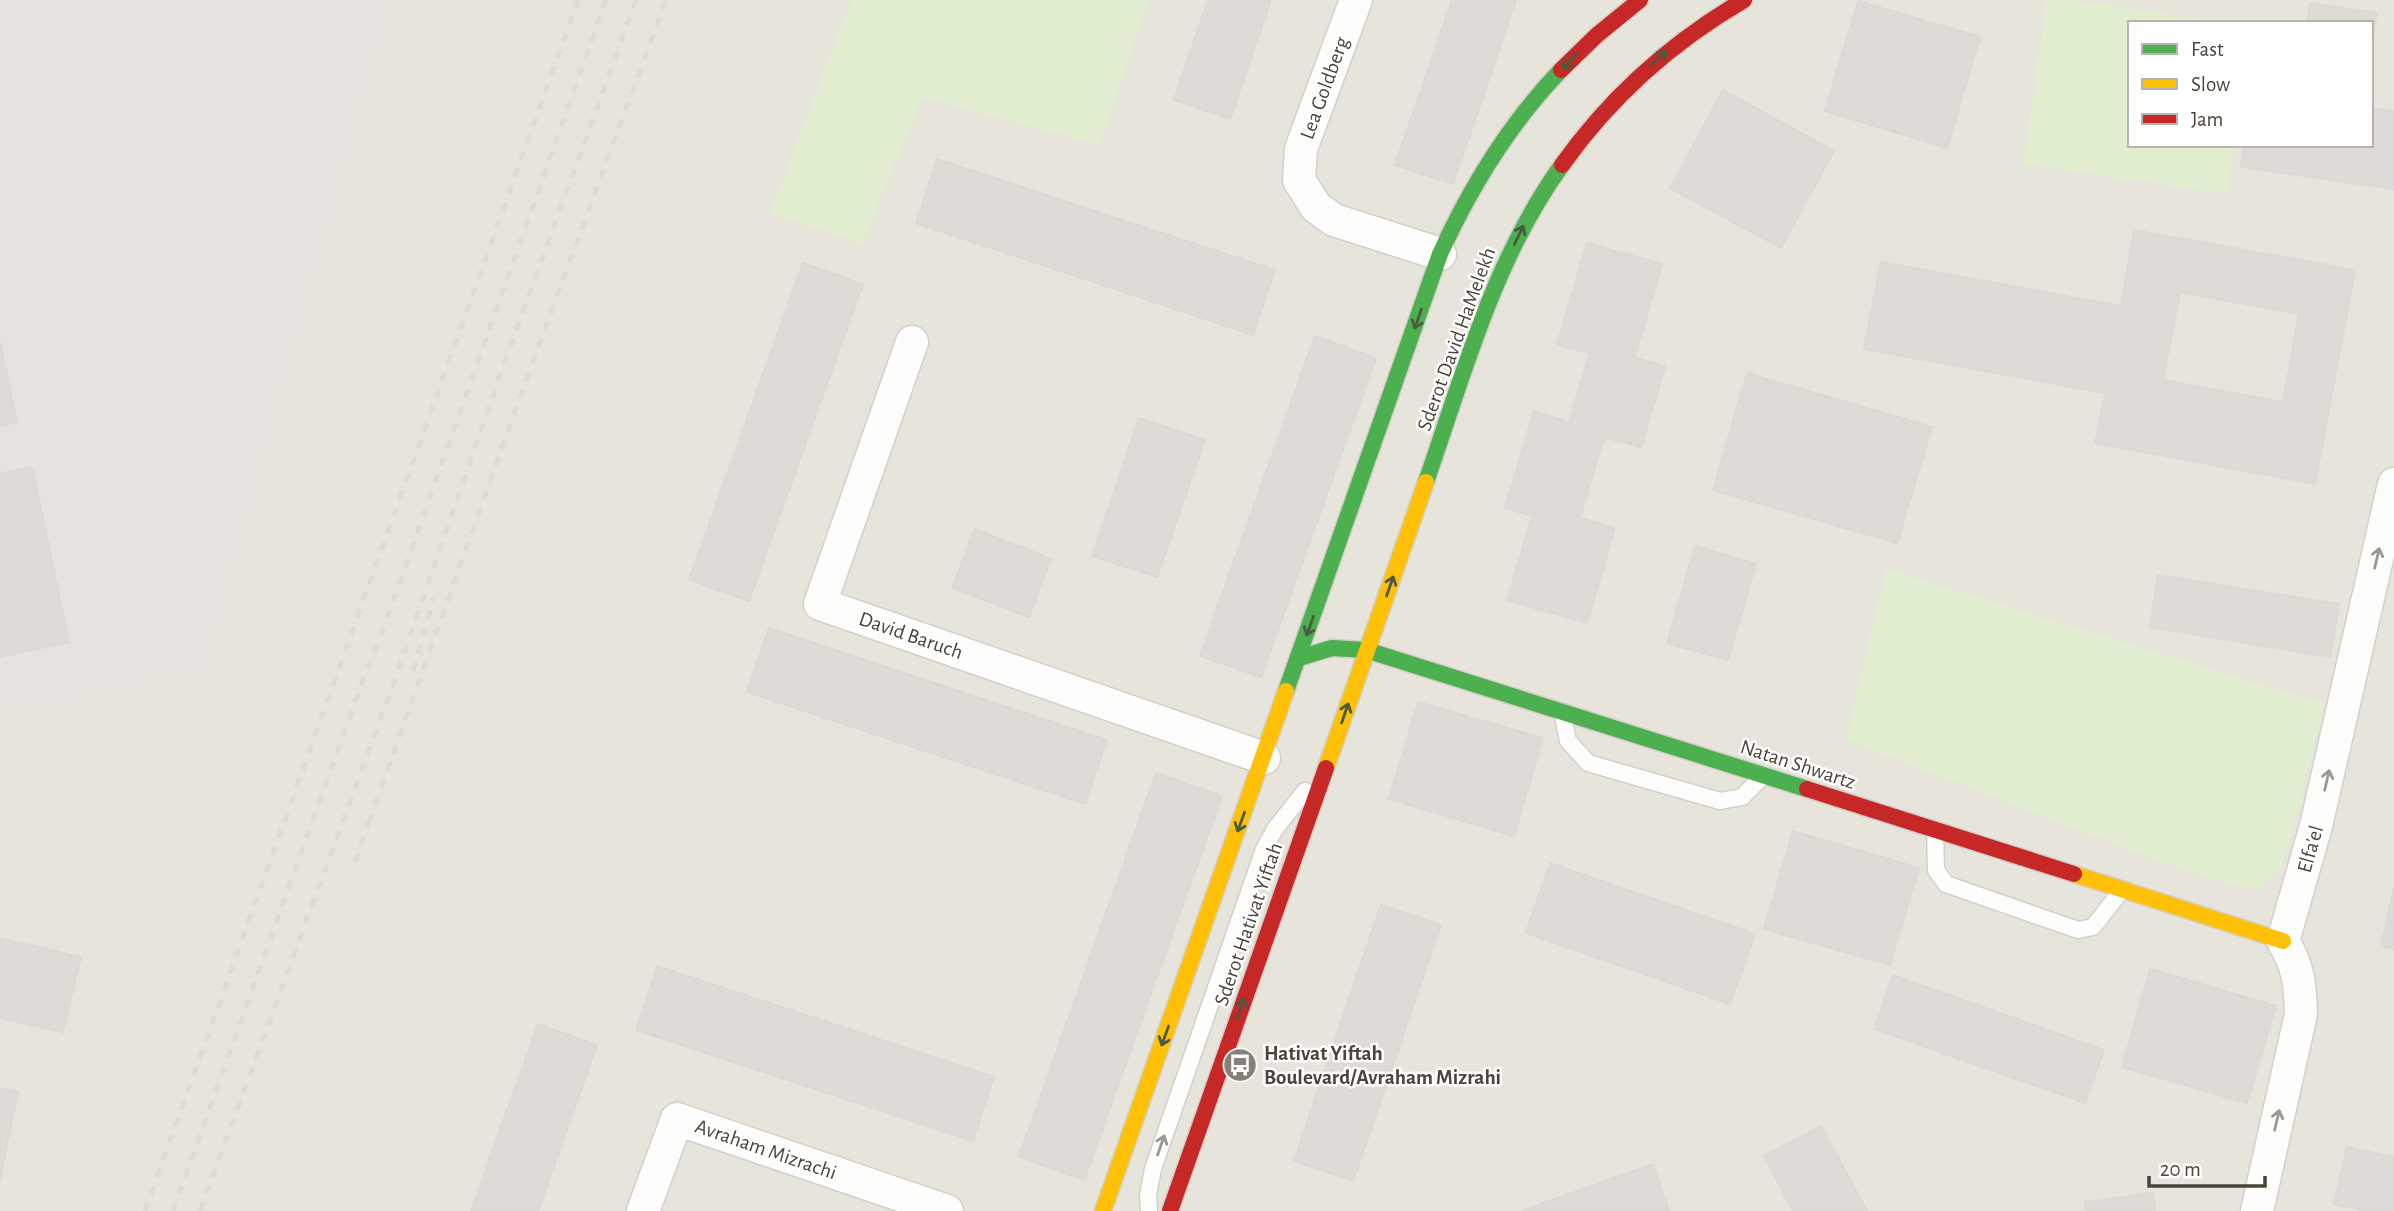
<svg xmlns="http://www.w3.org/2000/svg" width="2394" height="1211" viewBox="0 0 2394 1211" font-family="'Alegreya Sans',sans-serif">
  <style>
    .residential { fill: #e7e4dc; fill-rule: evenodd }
    .industrial { fill: #e6e2de }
    .green { fill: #e1eecf }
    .building { fill: #dedbd6; stroke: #dcd9d4; stroke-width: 2; fill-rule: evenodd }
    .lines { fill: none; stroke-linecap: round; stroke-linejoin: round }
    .lane-casing { stroke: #d2d0cb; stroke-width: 19 }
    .street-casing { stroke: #d2d0cb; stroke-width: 35 }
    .fast-casing { stroke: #d3cfc5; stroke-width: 19 }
    .slow-casing { stroke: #d3cfc5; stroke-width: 19 }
    .jam-casing { stroke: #d3cfc5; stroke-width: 19 }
    .lane { stroke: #fdfdfc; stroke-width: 16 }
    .street { stroke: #fdfdfc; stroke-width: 32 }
    .fast { stroke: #4caf50; stroke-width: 16 }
    .slow { stroke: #ffc107; stroke-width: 16 }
    .jam { stroke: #c62828; stroke-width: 16 }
    .rail { stroke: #dbdbda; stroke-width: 5; stroke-dasharray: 9 9; stroke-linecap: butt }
    .oneway { stroke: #4b593e }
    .oneway2 { stroke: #9b9791 }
    .labels { text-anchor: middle; stroke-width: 5; stroke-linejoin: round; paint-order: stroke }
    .street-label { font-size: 21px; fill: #4b4439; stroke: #fff }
    .poi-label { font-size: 21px; font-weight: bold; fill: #4b4439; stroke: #fff; text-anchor: start }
  </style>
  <rect width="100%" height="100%" fill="#f4f2ee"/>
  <!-- residential -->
  <path class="residential" d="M0,0h2394v1211h-2394zM2130,23h241v122h-241z"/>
  <!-- industrial -->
  <path class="industrial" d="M0,0h393l-187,672 -206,46z"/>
  <!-- green -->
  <g class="green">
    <path d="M851,0h296l-48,145 -177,-48 -60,147 -92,-31z"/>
    <path d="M2047,0h27l152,23h-96v122h105l-8,49 -204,-30z"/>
    <path d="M1886,569l438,135 -36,144 -9,22 -19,18 -25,-2 -74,-24 -315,-122z"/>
  </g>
  <!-- building -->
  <g class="building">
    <path d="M1208,0h63l-41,119 -56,-19z"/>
    <path d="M1452,0h64l-63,184 -58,-19z"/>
    <path d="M1858,1l122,36 -33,111 -122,-37z"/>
    <path d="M2310,3l67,10 -6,36v-26h-64z"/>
    <path d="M1723,90l111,61 -53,97 -111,-60z"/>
    <path d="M2371,108l23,3v78l-153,-22 3,-22h127z"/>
    <path d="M937,159l338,111 -22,65 -337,-112z"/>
    <path d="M2134,230l221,40 -40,214 -220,-41 10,-50 -241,-44 17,-87 240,44zM2180,292l119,22 -16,88 -120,-22z"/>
    <path d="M1587,243l75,21 -27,93 30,10 -24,80 -37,-10 -24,81 35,10 -28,95 -80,-23 25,-84 -27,-8 29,-97 35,11 21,-69 -33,-8z"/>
    <path d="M803,263l60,21 -114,317 -60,-21z"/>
    <path d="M1315,336l61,22 -115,319 -61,-21z"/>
    <path d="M0,342l17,80 -17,4z"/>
    <path d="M1747,373l185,54 -35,116 -184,-53z"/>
    <path d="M1139,418l66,22 -48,137 -65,-21z"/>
    <path d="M32,467l37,175 -69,15v-183z"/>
    <path d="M975,529l76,30 -22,58 -77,-29z"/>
    <path d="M1695,546l61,18 -28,96 -61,-17z"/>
    <path d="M2158,575l181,29 -9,53 -180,-30z"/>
    <path d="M769,628l338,112 -22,64 -338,-112z"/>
    <path d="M1418,702l125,36 -29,98 -125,-37z"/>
    <path d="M1156,773l66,23 -138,384 -65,-23z"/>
    <path d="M1793,831l126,37 -29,97 -126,-36z"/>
    <path d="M1550,863l205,71 -25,70 -204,-71z"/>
    <path d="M2394,888v61l-13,-3z"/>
    <path d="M1381,905l60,20 -88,256 -59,-20z"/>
    <path d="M0,938l81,19 -18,75 -63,-14z"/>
    <path d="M657,966l337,111 -21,64 -337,-111z"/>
    <path d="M2150,969l126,37 -29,97 -125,-36z"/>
    <path d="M1893,975l211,75 -19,53 -211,-74z"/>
    <path d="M538,1024l59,21 -59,166h-67z"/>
    <path d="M0,1088l18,3 -18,88z"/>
    <path d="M1821,1126l46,85h-74l-29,-55z"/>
    <path d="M2347,1147l47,10v54h-29l-31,-7z"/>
    <path d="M1653,1164l16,47h-148z"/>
    <path d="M2153,1193l2,18h-69l-1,-9z"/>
  </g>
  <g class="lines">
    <!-- lane casing -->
    <g class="lane-casing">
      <g id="lane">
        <path d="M1562,712l6,29 20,22 132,38 22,-4 20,-20"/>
        <path d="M1935,830l1,40 10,14 132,46 15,-3 29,-37"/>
        <path d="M1149,1211l-1,-16 5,-26 111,-320 11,-20 30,-38"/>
      </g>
    </g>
    <!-- street casing -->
    <g class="street-casing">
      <g id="street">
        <path d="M1356,0l-55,149 -2,31 17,27 18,13 106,34"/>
        <path d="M912,342l-92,262 444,154"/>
        <path d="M643,1211l34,-92 270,92"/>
        <path d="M2257,1211l44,-197c-1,-31 -2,-46 -18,-73l33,-115 78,-342"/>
      </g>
    </g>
    <!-- fast casing -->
    <g class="fast-casing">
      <g id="fast">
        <path d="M1426,482c38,-109 68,-223 136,-317"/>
        <path d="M1299,658l33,-10 34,2 441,139"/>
        <path d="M1286,691l154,-437c31,-68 69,-130 121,-184"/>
      </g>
    </g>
    <!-- slow casing -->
    <g class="slow-casing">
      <g id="slow">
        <path d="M1326,768l100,-286"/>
        <path d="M2074,874l209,67"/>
        <path d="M1103,1211l183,-520"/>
      </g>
    </g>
    <!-- jam casing -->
    <g class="jam-casing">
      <g id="jam">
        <path d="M1561,70l36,-35 43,-35"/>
        <path d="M1562,165c49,-69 110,-123 182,-165"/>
        <path d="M1807,789l267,85"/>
        <path d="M1170,1211l156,-443"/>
      </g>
    </g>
    <!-- lane -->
    <use href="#lane" class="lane"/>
    <!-- street -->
    <use href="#street" class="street"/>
    <!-- fast -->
    <use href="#fast" class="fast"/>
    <!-- slow -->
    <use href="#slow" class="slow"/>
    <!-- jam -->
    <use href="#jam" class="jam"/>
    <!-- rail -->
    <g class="rail">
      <path d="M413,671l21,-74"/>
      <path d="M369,822l150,-422 147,-400"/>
      <path d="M355,862l17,-50"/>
      <path d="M145,1211l433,-1211"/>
      <path d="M173,1211l191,-534 20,-50 222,-627"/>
      <path d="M200,1211l195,-532 106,-307 135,-372"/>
    </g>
  </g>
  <!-- one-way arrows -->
  <defs><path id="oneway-shaft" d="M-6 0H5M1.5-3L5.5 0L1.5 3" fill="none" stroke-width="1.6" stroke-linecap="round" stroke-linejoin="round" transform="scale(1.75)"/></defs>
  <g class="oneway">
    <use href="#oneway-shaft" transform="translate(1659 58) rotate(-43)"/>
    <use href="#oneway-shaft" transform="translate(1570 61) rotate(134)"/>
    <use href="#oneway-shaft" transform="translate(1519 235) rotate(-64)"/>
    <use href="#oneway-shaft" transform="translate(1418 319) rotate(109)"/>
    <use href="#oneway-shaft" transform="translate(1390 586) rotate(-71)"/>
    <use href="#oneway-shaft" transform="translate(1310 626) rotate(110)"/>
    <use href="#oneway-shaft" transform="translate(1345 713) rotate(-71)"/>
    <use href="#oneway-shaft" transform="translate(1241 822) rotate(110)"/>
    <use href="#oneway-shaft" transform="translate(1241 1008) rotate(-71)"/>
    <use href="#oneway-shaft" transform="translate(1165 1036) rotate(110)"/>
  </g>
  <g class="oneway2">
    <use href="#oneway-shaft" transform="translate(2377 558) rotate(-77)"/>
    <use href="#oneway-shaft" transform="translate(2327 780) rotate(-77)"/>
    <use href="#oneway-shaft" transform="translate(2277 1120) rotate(-77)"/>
    <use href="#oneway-shaft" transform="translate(1161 1145) rotate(-71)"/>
  </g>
  <!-- icons -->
  <defs>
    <g id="bus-disc" transform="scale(1.75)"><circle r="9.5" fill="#868178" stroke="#fff"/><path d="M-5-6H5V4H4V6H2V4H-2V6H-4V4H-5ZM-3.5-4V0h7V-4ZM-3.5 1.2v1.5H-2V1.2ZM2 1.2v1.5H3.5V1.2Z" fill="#fff"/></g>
  </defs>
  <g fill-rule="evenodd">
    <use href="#bus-disc" x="1240" y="1065"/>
  </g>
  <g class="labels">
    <!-- street labels -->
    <g class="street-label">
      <text transform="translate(1324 88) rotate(-70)" y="7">Lea Goldberg</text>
      <text transform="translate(1456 339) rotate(-70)" y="7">Sderot David HaMelekh</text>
      <text transform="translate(911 635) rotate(19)" y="7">David Baruch</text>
      <text transform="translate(1798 764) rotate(18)" y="7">Natan Shwartz</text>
      <text transform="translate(2310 849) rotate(-74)" y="7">Elfa'el</text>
      <text transform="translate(1248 924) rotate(-71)" y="7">Sderot Hativat Yiftah</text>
      <text transform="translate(766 1149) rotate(19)" y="7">Avraham Mizrachi</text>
    </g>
    <!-- poi labels -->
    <g class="poi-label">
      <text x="1264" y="1060">Hativat Yiftah<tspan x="1264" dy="24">Boulevard/Avraham Mizrahi</tspan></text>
    </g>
  </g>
  <!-- legend -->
  <rect x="2128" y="21" width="245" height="126" fill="#ffffff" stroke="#b7b4b0" stroke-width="2"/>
  <rect x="2142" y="44" width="35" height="10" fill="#4caf50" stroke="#b7b4b0" stroke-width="2"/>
  <text x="2191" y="56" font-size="21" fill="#4b4439">Fast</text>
  <rect x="2142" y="79" width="35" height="10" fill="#ffc107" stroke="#b7b4b0" stroke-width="2"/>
  <text x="2191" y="91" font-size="21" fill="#4b4439">Slow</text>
  <rect x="2142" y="114" width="35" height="10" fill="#c62828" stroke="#b7b4b0" stroke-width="2"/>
  <text x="2191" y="126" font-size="21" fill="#4b4439">Jam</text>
  <!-- scale -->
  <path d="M2149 1176v10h116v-10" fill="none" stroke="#4b4439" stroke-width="3.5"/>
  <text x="2160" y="1176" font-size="21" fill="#4b4439" stroke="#ffffff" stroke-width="5" paint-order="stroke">20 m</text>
</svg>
